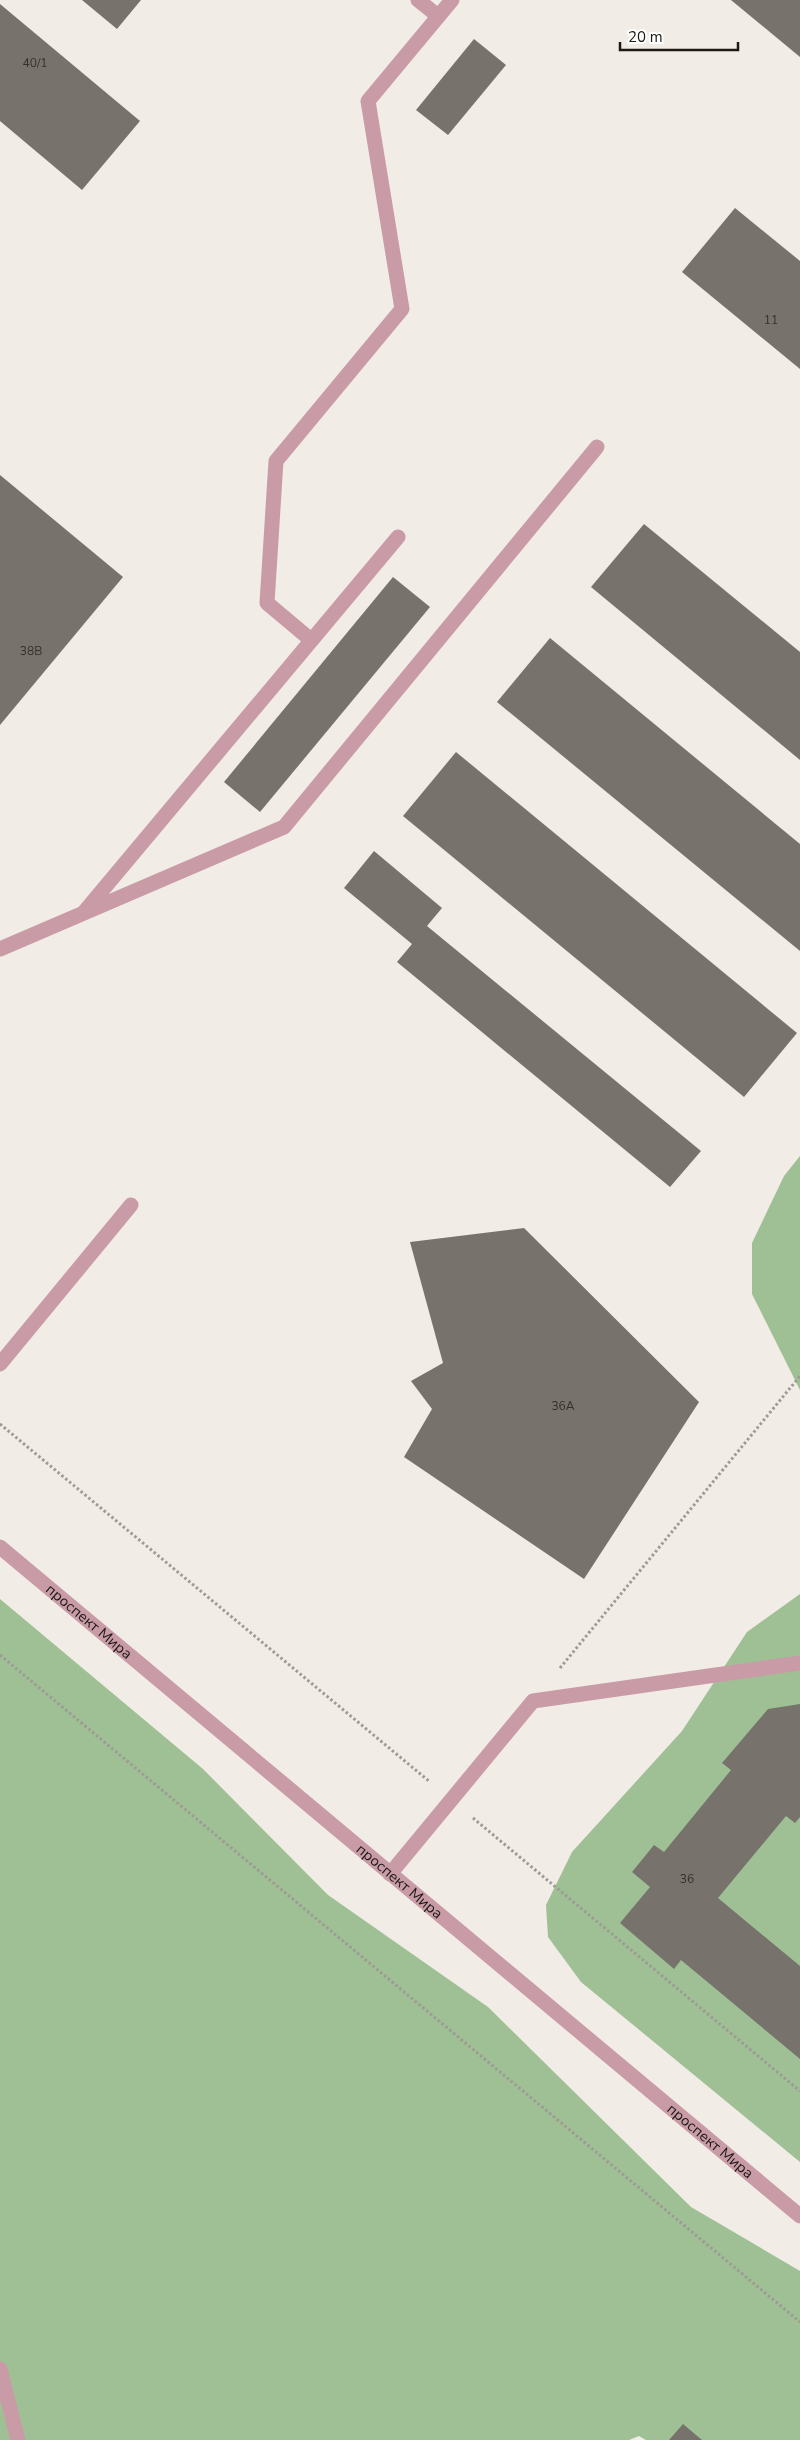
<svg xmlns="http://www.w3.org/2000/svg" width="800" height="2440" viewBox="0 0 800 2440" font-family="'Nunito Sans',sans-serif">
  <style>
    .forest { fill: #9fbf95 }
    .building { fill: #77736c }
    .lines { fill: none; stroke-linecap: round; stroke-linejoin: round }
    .path { stroke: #9e9a94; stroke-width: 3; stroke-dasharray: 2.5 2.5; stroke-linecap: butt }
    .minor { stroke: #c99ba7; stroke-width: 15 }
    .labels { text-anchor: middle; stroke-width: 4.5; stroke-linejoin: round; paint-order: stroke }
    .number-label { font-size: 12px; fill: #33302c }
    .street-label { font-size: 15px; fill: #1c1a17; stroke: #fff }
  </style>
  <rect width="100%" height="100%" fill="#f1ece5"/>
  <!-- forest -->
  <g class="forest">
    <path d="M800,1156v234l-48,-96v-51l32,-67z"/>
    <path d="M800,1594v568l-219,-180 -33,-45 -2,-32 26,-53 110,-121 65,-99z"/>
    <path d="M0,1599l203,170 125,126 160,112 203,200 109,64v169h-154l-7,-4 -10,4h-629z"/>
  </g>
  <!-- building -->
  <g class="building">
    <path d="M82,0h59l-24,29z"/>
    <path d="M731,0h69v57z"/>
    <path d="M0,4l140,117 -58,69 -82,-69z"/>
    <path d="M474,39l32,26 -58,70 -32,-25z"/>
    <path d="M735,208l65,53v108l-118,-97z"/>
    <path d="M0,475l123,102 -123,148z"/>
    <path d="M644,524l156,128v108l-209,-173z"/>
    <path d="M393,577l37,30 -170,205 -36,-30z"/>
    <path d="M550,638l250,206v107l-303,-249z"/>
    <path d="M456,752l341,281 -53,64 -341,-281z"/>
    <path d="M374,851l68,57 -15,18 274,225 -31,36 -273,-225 15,-18 -68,-56z"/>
    <path d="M524,1228l175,174 -115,177 -180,-122 28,-48 -21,-28 32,-18 -33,-121z"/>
    <path d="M800,1704v113l-5,6 -9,-7 -68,82 82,68v93l-119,-99 -7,9 -54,-46 30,-36 -18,-15 22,-27 10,7 67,-82 -9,-7 46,-54z"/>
    <path d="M683,2424l19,16h-33z"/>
  </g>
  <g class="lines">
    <!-- path -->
    <g class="path">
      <path d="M0,1424l430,358"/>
      <path d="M0,1655l800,667"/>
      <path d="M560,1668l240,-292"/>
      <path d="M473,1818l327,273"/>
    </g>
    <!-- minor -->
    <g class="minor">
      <path d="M418,0l20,16"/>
      <path d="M311,640l-44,-37 9,-142 126,-152 -34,-208 84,-101"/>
      <path d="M85,911l313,-374"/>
      <path d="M0,949l284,-122 313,-380"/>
      <path d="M0,1364l131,-159"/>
      <path id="s1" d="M0,1547l800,669"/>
      <path d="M390,1874l143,-173 267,-38"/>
      <path d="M0,2369l18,71"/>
    </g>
  </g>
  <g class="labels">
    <!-- number labels -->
    <g class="number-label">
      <text x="35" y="67">40/1</text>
      <text x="771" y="324">11</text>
      <text x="31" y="655">38В</text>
      <text x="563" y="1410">36А</text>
      <text x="687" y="1883">36</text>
    </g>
    <!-- street labels -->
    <g class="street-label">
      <text dy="5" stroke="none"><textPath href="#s1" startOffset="116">проспект Мира</textPath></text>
      <text dy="5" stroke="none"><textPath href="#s1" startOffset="521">проспект Мира</textPath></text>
      <text dy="5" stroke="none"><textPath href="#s1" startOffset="926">проспект Мира</textPath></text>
    </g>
  </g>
  <!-- scale -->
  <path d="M620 42v8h118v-8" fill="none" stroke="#1c1a17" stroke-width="2.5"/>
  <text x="628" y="42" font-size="15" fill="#1c1a17" stroke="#ffffff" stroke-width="4" paint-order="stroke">20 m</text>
</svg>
